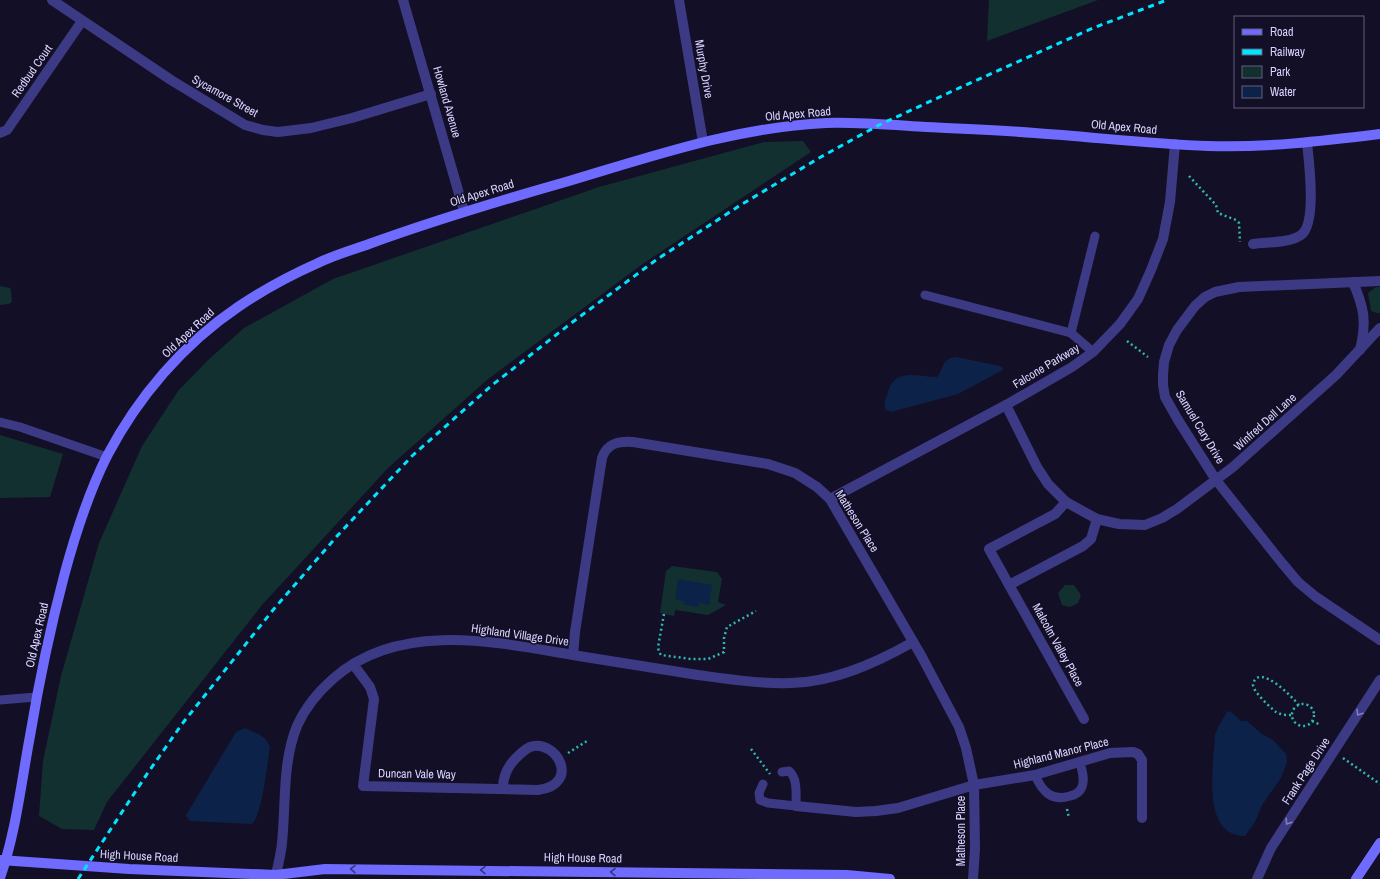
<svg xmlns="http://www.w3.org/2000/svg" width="1380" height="879" viewBox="0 0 1380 879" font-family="'Archivo Narrow',sans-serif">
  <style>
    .green { fill: #12302f }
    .water { fill: #0c2248 }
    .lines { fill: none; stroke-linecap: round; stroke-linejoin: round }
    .path { stroke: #2fb8b0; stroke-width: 2.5; stroke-dasharray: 2 3; stroke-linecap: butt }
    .lane { stroke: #3d3a85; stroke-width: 9 }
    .street { stroke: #3d3a85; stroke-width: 10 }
    .secondary { stroke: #6f6bff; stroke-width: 10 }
    .rail { stroke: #00e5ff; stroke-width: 3; stroke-dasharray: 6 5; stroke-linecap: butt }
    .oneway { stroke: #837fbc }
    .oneway2 { stroke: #38347d }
    .labels { text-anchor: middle; stroke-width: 3; stroke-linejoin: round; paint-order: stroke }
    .street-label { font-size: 12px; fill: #d9d4ff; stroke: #130f26 }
  </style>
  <rect width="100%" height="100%" fill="#130f26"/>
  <!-- green -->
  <g class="green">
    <path d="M989,0h109l-111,41z"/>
    <path d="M803,141l8,11 -167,111 -157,117 -99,88 -126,137 -155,197 -13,28 -32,-1 -23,-13 4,-55 18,-85 38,-133 43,-97 36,-55 30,-31 36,-32 89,-49 266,-92 165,-45z"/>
    <path d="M0,286l10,2 1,3 1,11 -3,2 -9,1z"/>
    <path d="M1376,287h4v26h-3l-6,-2 -3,-18z"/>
    <path d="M0,435l63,19 -13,43 -50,1z"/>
    <path d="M672,566l45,6 5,7 -4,23 8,3 -18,10 -33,-5 -1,6 -14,-3 6,-42z"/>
    <path d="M1065,585h9l7,10 -3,8 -8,4 -8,-2 -4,-12z"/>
  </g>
  <!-- water -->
  <g class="water">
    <path d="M956,357l44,9 2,1 1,2 -2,2 -43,23 -67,18 -5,-2c-3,-6 0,-12 2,-18 7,-25 30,-15 49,-15 8,-9 3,-18 19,-20z"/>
    <path d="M678,579l34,6 -3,20 -10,-2 -1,4 -15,-3 1,-3 -9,-2z"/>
    <path d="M1230,711l11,10h6l15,13 11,6 13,14 1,8 -6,16 -19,27 -7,17 -10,14c-45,0 -31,-72 -30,-101l3,-8 9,-15z"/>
    <path d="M245,728c10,5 21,7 25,19 -3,17 -7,66 -18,77l-62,-3 -4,-5 2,-4 48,-80z"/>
  </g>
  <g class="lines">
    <!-- path -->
    <g class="path">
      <path d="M1189,176l27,29 2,8 18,7 3,3 1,19"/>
      <path d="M1127,341l21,16"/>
      <path d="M664,614l-6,33 1,5 2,3 30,4h17l16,-7v-14l3,-11 29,-16"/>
      <circle cx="1303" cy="715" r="11"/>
      <path d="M1291,715c-5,0 -10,0 -15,-3 -5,-4 -24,-21 -23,-28 6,-22 40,14 46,21"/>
      <path d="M1312,721l9,4"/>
      <path d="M751,749l19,25"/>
      <path d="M568,753l19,-12"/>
      <path d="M1343,758l37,26"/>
      <path d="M1067,809l2,9"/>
    </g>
    <!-- lane -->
    <g class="lane">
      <path d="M925,295l146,38 22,19"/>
      <path d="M1071,333l24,-97"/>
      <path d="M0,422l20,5 87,30"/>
      <path d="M0,700l36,-3"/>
      <path d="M1035,775c7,16 16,27 35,21 5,-1 10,-4 12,-9 3,-8 0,-17 -2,-24"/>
      <path d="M763,784l-4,9 1,7 8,3 28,3c0,-10 2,-28 -7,-35l-7,1"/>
    </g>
    <!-- street -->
    <g class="street">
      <path d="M52,0l119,80 74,45 18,5 15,2 33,-4 41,-10 79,-24"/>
      <path d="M403,0l61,211"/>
      <path d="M679,0l24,142"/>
      <path d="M0,133l7,-3 75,-109"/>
      <path d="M1253,244c14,-2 37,-1 48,-9 16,-11 8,-74 6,-92"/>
      <path d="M1380,281l-141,6 -24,5 -10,5 -10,9 -18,24 -8,15 -5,17 -1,13v10l2,12 13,23 38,60 66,83 16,19 18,15 64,43"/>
      <path d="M1353,282c11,26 14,39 7,68"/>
      <path d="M1006,405l31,62 11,17 18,18 31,17 22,5 26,1 17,-7 15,-9 56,-42 103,-92 44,-47"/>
      <path d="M830,499l176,-94 66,-38 21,-15 27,-28 18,-25 13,-29 12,-31 7,-37 5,-58"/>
      <path d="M1066,502l-11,12 -66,35 95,170"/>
      <path d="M1009,585l74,-39 8,-7 6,-20"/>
      <path d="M573,655l2,-23 27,-174c5,-15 17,-17 31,-16l135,22 27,9 22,14 13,12 92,158 37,70 7,21 8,37 1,64 -2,30"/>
      <path d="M353,664l17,23 4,12 -11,87 175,4c44,-6 18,-52 -8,-43 -5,2 -10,7 -14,11 -9,9 -13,18 -13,30"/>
      <path d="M796,806l60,6 20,-1 22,-3 76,-23 61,-10 75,-22 23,-1 5,2 4,6v58"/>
      <path d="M276,875c2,-10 5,-21 6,-32 4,-38 0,-80 15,-117 8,-18 22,-35 37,-48 68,-60 171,-34 251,-21 37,6 75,12 113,18 30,4 62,9 93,8 43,-1 85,-20 122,-41"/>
      <path d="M1257,879l14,-31 109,-168"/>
    </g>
    <!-- secondary -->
    <g class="secondary">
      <path d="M0,860l129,9 147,6 49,-6 522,6 43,4"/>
      <path d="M0,878c16,-46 21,-94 30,-142 9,-54 20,-107 34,-160 11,-41 24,-82 43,-120 31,-59 76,-112 131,-149 25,-17 53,-32 80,-44 16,-8 34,-13 51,-19 66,-24 133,-44 200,-63 84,-25 168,-54 257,-58 33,-1 67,2 100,4 36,2 73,3 109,6 58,4 115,11 173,13 57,2 115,-5 172,-12"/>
      <path d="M1356,879l24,-36"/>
    </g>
    <!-- rail -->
    <path class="rail" d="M78,879l69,-105 35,-50 91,-114 65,-75 74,-79 79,-70 79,-62 86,-64 83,-54 80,-48 60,-33 78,-36 136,-61 74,-28"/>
  </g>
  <!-- one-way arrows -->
  <defs><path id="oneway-chevron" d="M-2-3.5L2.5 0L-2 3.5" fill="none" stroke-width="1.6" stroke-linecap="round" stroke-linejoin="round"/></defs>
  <g class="oneway">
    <use href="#oneway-chevron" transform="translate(1359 713) rotate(123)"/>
    <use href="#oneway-chevron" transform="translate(1288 822) rotate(124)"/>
  </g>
  <g class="oneway2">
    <use href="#oneway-chevron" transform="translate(353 869) rotate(-179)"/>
    <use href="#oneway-chevron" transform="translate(483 870) rotate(-179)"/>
    <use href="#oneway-chevron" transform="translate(613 872) rotate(-179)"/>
  </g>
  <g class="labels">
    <!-- street labels -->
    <g class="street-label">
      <text transform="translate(704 69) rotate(80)" y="4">Murphy Drive</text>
      <text transform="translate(32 71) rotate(-55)" y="4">Redbud Court</text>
      <text transform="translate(225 96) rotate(29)" y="4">Sycamore Street</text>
      <text transform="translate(447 102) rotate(74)" y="4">Howland Avenue</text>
      <text transform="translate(798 114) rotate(-5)" y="4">Old Apex Road</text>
      <text transform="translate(1124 127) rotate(5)" y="4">Old Apex Road</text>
      <text transform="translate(482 193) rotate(-17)" y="4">Old Apex Road</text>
      <text transform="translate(188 333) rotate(-43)" y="4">Old Apex Road</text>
      <text transform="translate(1046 366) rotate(-31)" y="4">Falcone Parkway</text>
      <text transform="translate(1265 422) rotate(-42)" y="4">Winfred Dell Lane</text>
      <text transform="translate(1200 427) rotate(59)" y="4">Samuel Cary Drive</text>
      <text transform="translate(857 521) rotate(58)" y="4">Matheson Place</text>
      <text transform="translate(37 635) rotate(-77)" y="4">Old Apex Road</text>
      <text transform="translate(520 635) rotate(8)" y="4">Highland Village Drive</text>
      <text transform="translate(1058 645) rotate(61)" y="4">Malcolm Valley Place</text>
      <text transform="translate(1061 753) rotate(-14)" y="4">Highland Manor Place</text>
      <text transform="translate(1306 771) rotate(-57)" y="4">Frank Page Drive</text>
      <text transform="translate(417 774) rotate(1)" y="4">Duncan Vale Way</text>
      <text transform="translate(961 831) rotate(-90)" y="4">Matheson Place</text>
      <text transform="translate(139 856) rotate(3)" y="4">High House Road</text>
      <text transform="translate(583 858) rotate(1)" y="4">High House Road</text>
    </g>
  </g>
  <!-- legend -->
  <rect x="1234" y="16" width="130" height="92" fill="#130f26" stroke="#625e7d"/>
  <rect x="1242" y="29" width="20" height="6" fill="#6f6bff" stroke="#625e7d"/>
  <text x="1270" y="36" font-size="12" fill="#d9d4ff">Road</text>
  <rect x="1242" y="49" width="20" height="6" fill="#00e5ff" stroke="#625e7d"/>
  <text x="1270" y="56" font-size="12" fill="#d9d4ff">Railway</text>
  <rect x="1242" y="66" width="20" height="12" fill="#12302f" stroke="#625e7d"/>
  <text x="1270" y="76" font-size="12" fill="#d9d4ff">Park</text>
  <rect x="1242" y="86" width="20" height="12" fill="#0c2248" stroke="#625e7d"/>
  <text x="1270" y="96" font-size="12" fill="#d9d4ff">Water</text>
</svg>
